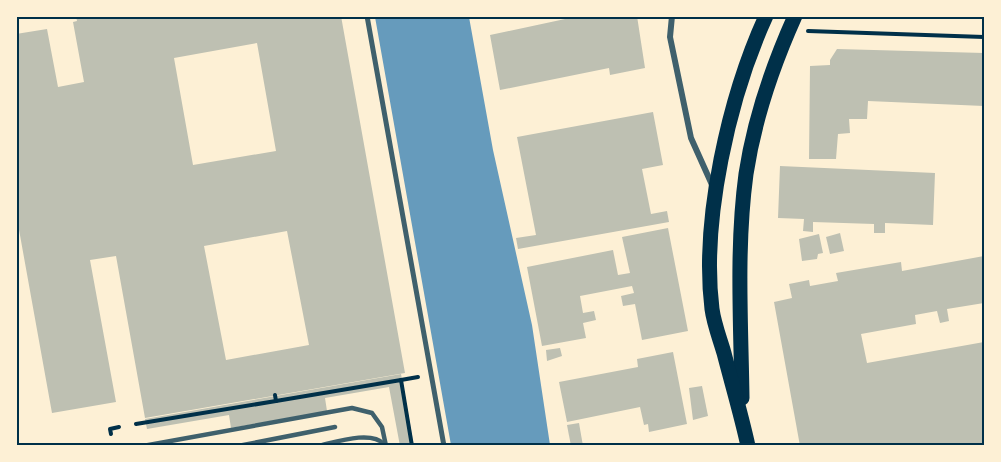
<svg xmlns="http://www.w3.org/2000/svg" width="1001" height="462" viewBox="0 0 1001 462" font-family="'IBM Plex Sans',sans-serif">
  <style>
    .water { fill: #669bbc }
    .building { fill: #bec0b2; fill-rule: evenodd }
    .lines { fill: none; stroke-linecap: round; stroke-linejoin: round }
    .path { stroke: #003049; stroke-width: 4 }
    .service { stroke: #3f606c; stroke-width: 4.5 }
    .pedestrian { stroke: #3f606c; stroke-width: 5 }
    .minor { stroke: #3f606c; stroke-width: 6 }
    .primary { stroke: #003049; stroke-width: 15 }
    .neatline { fill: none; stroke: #003049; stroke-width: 2 }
  </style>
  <rect width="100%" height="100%" fill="#fdf0d5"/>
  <!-- water -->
  <path class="water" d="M375,17h94l24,133 39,175 18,120h-99z"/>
  <!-- building -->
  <g class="building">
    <path d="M76,16h265l64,357 -260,45 -29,-162 -26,4 26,142 -64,11 -36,-200v-179l31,-5 11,58 26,-5 -11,-60 4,-1zM257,43l19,108 -83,14 -19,-107zM287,231l22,114 -83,15 -22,-114z"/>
    <path d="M579,16h58l8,52 -35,7 -1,-7 -109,22 -10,-55z"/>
    <path d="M837,49l147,4v53l-116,-5 -1,18h-18l1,14 -12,1 -2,25h-27l1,-93 20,-1v-5z"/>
    <path d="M653,112l10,53 -21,4 9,45 16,-3 2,11 -151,27 -2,-11 20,-3 -19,-98z"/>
    <path d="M780,166l155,7 -2,52 -48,-2v10h-11v-9l-61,-2v10l-10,-1 1,-12 -26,-1z"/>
    <path d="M668,228l20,103 -46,9 -7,-36 -12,2 -2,-10 13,-3 -2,-7 -52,10 3,17 11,-2 2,9 -13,3 3,15 -44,8 -15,-79 86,-17 5,25 12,-2 -8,-36z"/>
    <path d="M840,233l4,18 -14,3 -4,-17z"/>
    <path d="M819,234l4,19 -5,1 -1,5 -15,2 -3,-22z"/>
    <path d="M984,256v47l-37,6 2,12 -9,2 -3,-12 -22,4 1,9 -55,10 6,29 117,-21v104h-184l-26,-144 18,-4 -3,-14 20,-4 1,6 28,-5 -2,-8 65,-11 1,9z"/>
    <path d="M560,348l2,8 -15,5 -1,-11z"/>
    <path d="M673,352l14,72 -38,8 -1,-8 -4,1 -4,-18 -73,15 -8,-40 79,-15 -1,-8z"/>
    <path d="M401,374l13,72h-14l-11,-59 -64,11 2,13 -96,17 -2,-13 -82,14 -2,-10z"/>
    <path d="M702,386l6,30 -15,4 -4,-32z"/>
    <path d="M579,423l4,23h-12l-4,-21z"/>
  </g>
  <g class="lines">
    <!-- path -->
    <g class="path">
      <path d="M808,31l176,6"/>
      <path d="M401,380l17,-3"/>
      <path d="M275,395l1,6 125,-21 11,66"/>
      <path d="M136,424l140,-23"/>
      <path d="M111,434l-1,-5 9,-2"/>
      <path d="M112,445l1,1"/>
    </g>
    <!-- service -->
    <g class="service">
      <path d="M143,446l209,-38 20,5 10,14 4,19"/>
      <path d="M238,446l97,-19"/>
      <path d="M318,446c18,-4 53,-16 66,-2"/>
    </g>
    <!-- pedestrian -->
    <path class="pedestrian" d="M367,16l77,430"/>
    <!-- minor -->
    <path class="minor" d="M672,16l-2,21 21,101 22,49"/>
    <!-- primary -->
    <g class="primary">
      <path d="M742,398c-1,-74 -6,-150 4,-224 8,-53 27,-109 49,-158"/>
      <path d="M748,446c-7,-32 -16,-62 -24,-93 -4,-14 -10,-29 -12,-44 -11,-89 17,-212 54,-293"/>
    </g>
  </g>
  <!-- border -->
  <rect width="1001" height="462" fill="none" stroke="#fdf0d5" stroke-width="36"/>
  <rect x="18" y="18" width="965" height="426" class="neatline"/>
</svg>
